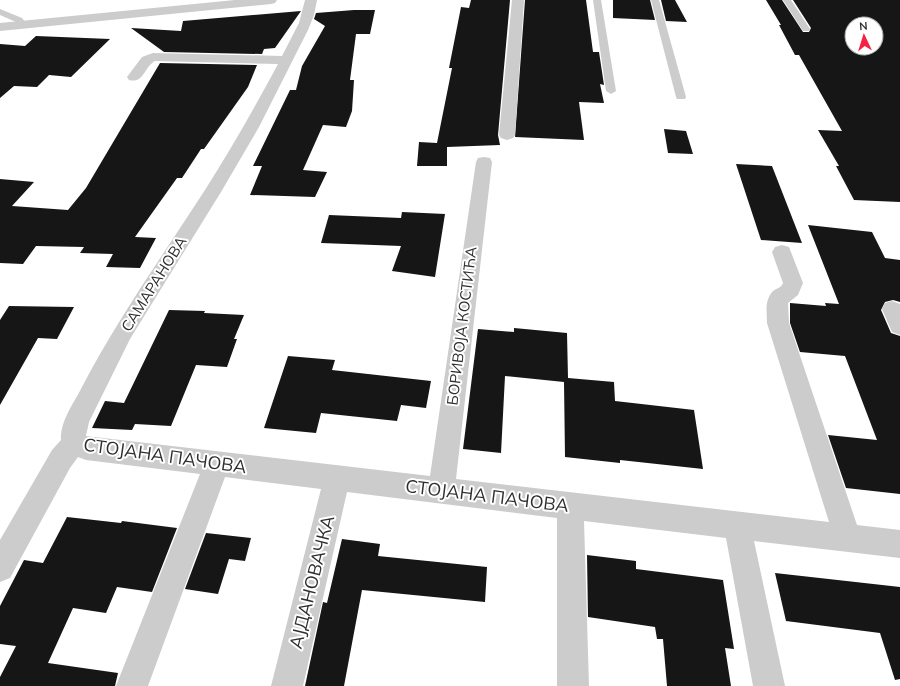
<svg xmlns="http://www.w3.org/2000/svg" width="900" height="686" viewBox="0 0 900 686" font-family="Mulish,sans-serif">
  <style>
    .building { fill: #161616; fill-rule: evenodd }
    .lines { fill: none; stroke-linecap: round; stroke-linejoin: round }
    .service { fill: #ccc; fill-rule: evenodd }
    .minor { fill: #ccc; fill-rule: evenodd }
    .tertiary { fill: #ccc; fill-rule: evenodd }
    .labels { text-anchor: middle; stroke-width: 4; stroke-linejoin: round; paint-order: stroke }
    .street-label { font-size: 15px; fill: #2f2f2f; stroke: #fff }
    .near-street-label { font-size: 18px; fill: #2f2f2f; stroke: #fff }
  </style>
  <rect width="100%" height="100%" fill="#fff"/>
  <!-- building -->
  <g class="building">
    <path d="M471,0h39l-12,135 2,10 -53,2v19h-30l2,-24 18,1 15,-75h-3l12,-61 8,1z"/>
    <path d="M525,0h61l7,52h6l5,33 -4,-1 4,19 -25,-1 5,38 -69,-3z"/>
    <path d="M613,0h37l5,20 -42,-2z"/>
    <path d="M661,0h14l12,22 -21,-1z"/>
    <path d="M766,0h16l21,32h6l2,-4 -18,-28h107v202l-46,-2 -18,-34h3l-21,-36 24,1 -43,-76h-4l-16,-30h2zM852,24h24v24h-24z"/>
    <path d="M354,10h21l-5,24h-14l-6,46h4l-2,31 -6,16 -23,-2 -20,45 24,2 -12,25 -65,-2 12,-29h-9l37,-76h6l6,-24 23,-40 -11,-7 2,-6z"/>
    <path d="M301,11l-26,37 -11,1 -2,5 -98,-2 -33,-24 50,3 2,-10z"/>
    <path d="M36,36l74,3 -39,38 -22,-2 -12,12 -23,-1 -14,12v-54l25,2z"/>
    <path d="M160,63l97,2 -9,22 -44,62h-3l-19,29h-5l-42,59 21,1 -16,30 -34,-1 7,-13 -33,-1 4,-6 -48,-1 -13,18 -23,-1v-84l34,3 -22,24 56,4 18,-22z"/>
    <path d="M664,129l22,2 7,23 -25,-1z"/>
    <path d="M736,164l36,2 30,77 -41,-3z"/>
    <path d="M402,212l43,2 -10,63 -43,-6 9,-25 -80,-3 8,-28 72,3z"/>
    <path d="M808,225l64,7 13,26 15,2v42l-7,-2 -8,2 -4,8 10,23 9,3v158l-54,-6 -18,-53 49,5 -32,-84 -45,-4 -10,-29v-20l36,3 -1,-3 14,1z"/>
    <path d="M9,306l65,1 -17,32 -19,-1 -38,67v-85z"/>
    <path d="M169,310l36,1 -1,2 40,2 -10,24h3l-10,28 -31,-2 -25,61 -36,-2 -3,6 -40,-2 13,-27 19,2z"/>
    <path d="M514,328l53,5 1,45 46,4 1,19 79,9 9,59 -83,-9v3l-55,-6 -1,-75 -59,-6 -4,77 -38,-4 15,-120 36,3z"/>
    <path d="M288,356l47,4 -3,10 99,11 -5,27 -25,-3 -4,16 -76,-8 -5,20 -52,-5z"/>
    <path d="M67,517l54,6 1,-2 55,7 -25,64 -35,-5 -11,26 -33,-5 -25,55 70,10 -3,13h-115v-9l16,-31 -16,-2v-38l24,-46 19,3z"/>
    <path d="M206,533l45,5 -6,23 -16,-2 -11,35 -33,-5z"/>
    <path d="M342,539l38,5 -2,12 109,11 -2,35 -123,-12 -18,96h-39l18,-84 4,1z"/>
    <path d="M587,555l49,6v8l87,11 11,69 -9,-1 6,38h-64l-4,-47h-6l-2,-12 -67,-10z"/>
    <path d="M775,573l125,14v92l-5,1 -15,-47 -94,-12z"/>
  </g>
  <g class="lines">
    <!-- service -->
    <g class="service">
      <path d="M593,0h8l15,91 -5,3 -5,-3z"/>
      <path d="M651,0h8l27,97 -1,2h-8l-1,-2z"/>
      <path d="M783,0h8l19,29 -1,2h-6z"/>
      <path d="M0,9l22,9 4,5 -2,4 -3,1 -3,-1 -2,-5 -16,-7z"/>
    </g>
    <!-- minor -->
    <g class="minor">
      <path d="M305,0h12l-3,15 -6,15 -49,97 -38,65 -91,147 -41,83 -3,14 344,40 46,-314 2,-4 6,-1 6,1 2,4 -36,317 373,43 -62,-199c0,-11 -3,-22 6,-32 4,-3 8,-3 10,-8l-11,-31 3,-5 7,-2 7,2 14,36 -5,12 -10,8 1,20 68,202 43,5v28l-146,-17 31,145h-32l-27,-148 -142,-17 5,165h-32v-168l-210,-26 -44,194h-32l50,-197 -96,-12 -77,209h-32l84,-212 -114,-14 -8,-3 -8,11 -60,110 -10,4v-42l52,-90 9,-10c-1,-19 13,-37 21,-53 36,-69 81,-132 123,-197 26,-41 50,-83 73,-126l-123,-3c-11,6 -11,23 -26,19l-2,-3 15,-20 11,-4 129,3 17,-33z"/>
      <path d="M512,0h12l-9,135 -2,3 -6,2 -6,-2 -2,-3z"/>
      <path d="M892,301l8,3v31l-8,-3 -10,-23 3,-6z"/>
    </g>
    <!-- tertiary -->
    <path class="tertiary" d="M235,0h42l-2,3 -4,1 -271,27v-8z"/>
  </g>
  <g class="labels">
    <!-- street labels -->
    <g class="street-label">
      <text transform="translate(154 284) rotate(-58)" y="5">САМАРАНОВА</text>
      <text transform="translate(462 326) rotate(-83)" y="5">БОРИВОЈА КОСТИЋА</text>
    </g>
    <!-- near-street labels -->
    <g class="near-street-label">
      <text transform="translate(165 456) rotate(8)" y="6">СТОЈАНА ПАЧОВА</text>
      <text transform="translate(487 496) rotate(7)" y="6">СТОЈАНА ПАЧОВА</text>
      <text transform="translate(312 582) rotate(-76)" y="6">АЈДАНОВАЧКА</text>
    </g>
  </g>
  <!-- north arrow -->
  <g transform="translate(864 36) rotate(356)"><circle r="19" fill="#ffffff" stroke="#acacac"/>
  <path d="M0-3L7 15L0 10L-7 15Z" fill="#f62143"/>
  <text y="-6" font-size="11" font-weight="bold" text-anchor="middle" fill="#2f2f2f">N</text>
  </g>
</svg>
